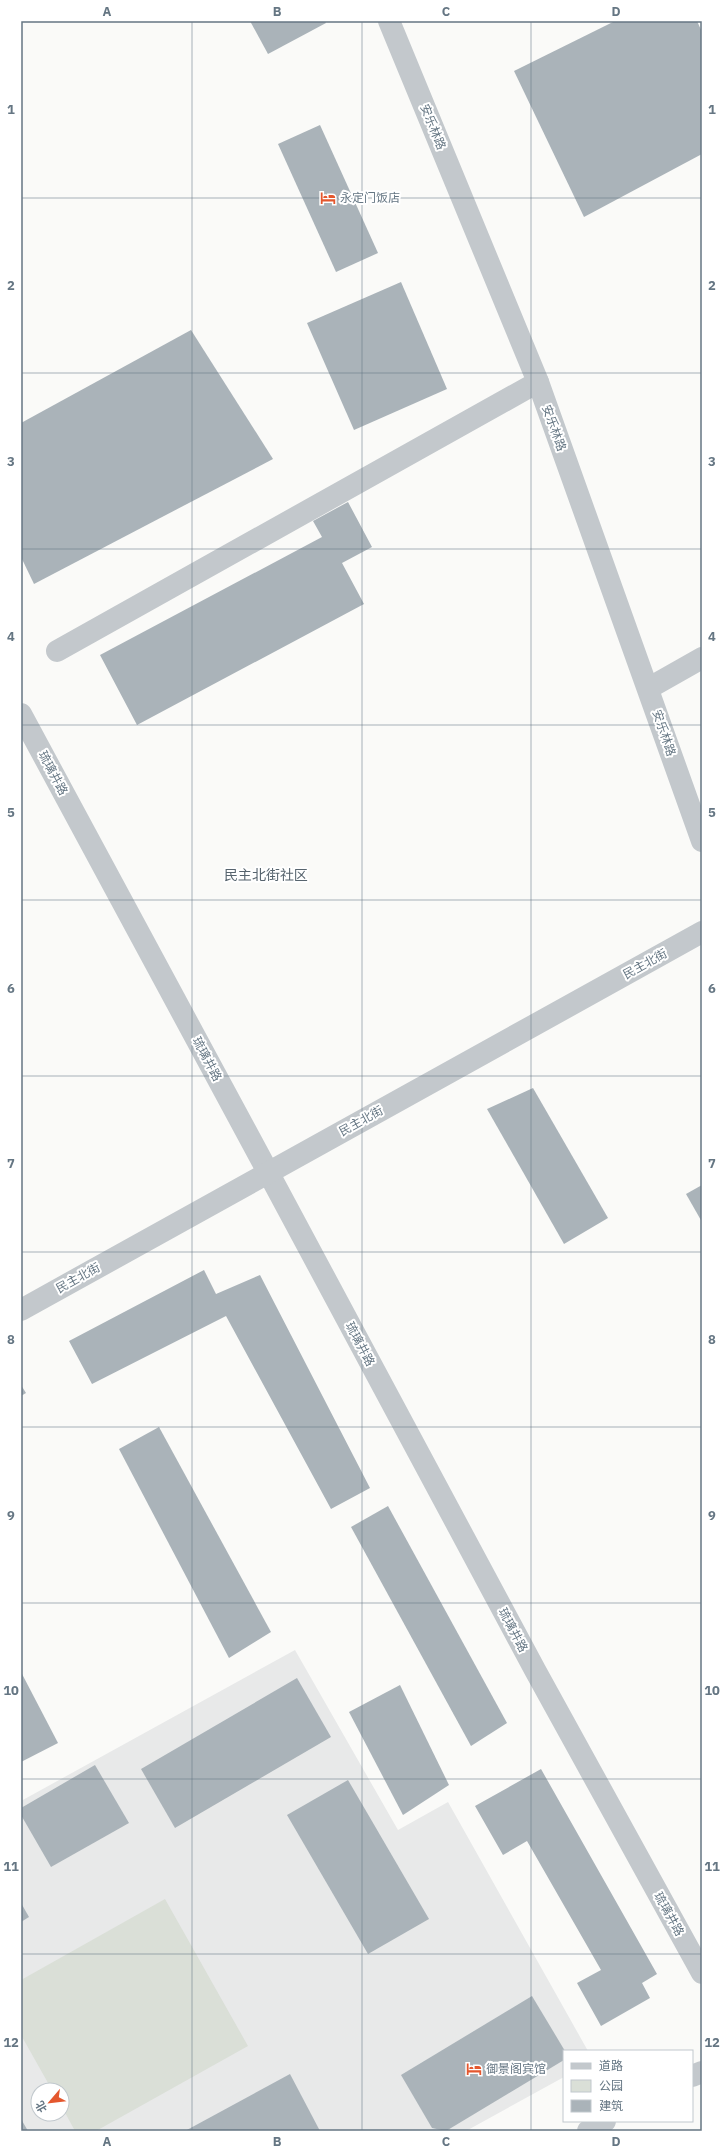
<svg xmlns="http://www.w3.org/2000/svg" width="723" height="2152" viewBox="0 0 723 2152" font-family="'IBM Plex Sans','Noto Sans SC',sans-serif">
  <style>
    .built { fill: #e8e9e9; fill-rule: evenodd }
    .green { fill: #dadfd7 }
    .building { fill: #aab3b9 }
    .lines { fill: none; stroke-linecap: round; stroke-linejoin: round }
    .minor { stroke: #c3c8cc; stroke-width: 22 }
    .tertiary { stroke: #c3c8cc; stroke-width: 22 }
    .grid { fill: none; stroke: #657683; stroke-width: 1; stroke-opacity: 0.55 }
    .labels { text-anchor: middle; stroke-width: 4; stroke-linejoin: round; paint-order: stroke }
    .street-label { font-size: 12px; fill: #657683; stroke: #fff }
    .poi-label { font-size: 12px; fill: #657683; stroke: #fff; text-anchor: start }
    .quarter-label { font-size: 14px; fill: #57646e; stroke: #fff }
    .neatline { fill: none; stroke: #657683; stroke-width: 1.5 }
    .grid-label { font-size: 13px; text-anchor: middle; font-weight: bold; fill: #657683 }
  </style>
  <rect width="100%" height="100%" fill="#fafaf8"/>
  <!-- built -->
  <path class="built" d="M295,1650l103,180 50,-28 140,249h-24v26l-98,54h-445v-330zM38,2090h24v24h-24z"/>
  <!-- green -->
  <path class="green" d="M165,1899l83,147 -152,85h-21l-13,-24v-17h-10l-31,-55v-55z"/>
  <!-- building -->
  <g class="building">
    <path d="M250,21h75l1,2 -58,31z"/>
    <path d="M615,21h82l5,11v122l-118,63 -70,-146z"/>
    <path d="M320,125l58,128 -42,19 -58,-128z"/>
    <path d="M401,282l46,107 -93,41 -47,-107z"/>
    <path d="M191,330l82,129 -239,125 -13,-27v-134z"/>
    <path d="M348,502l24,45 -30,16 22,41 -227,121 -37,-70 222,-118 -9,-16z"/>
    <path d="M533,1088l75,130 -44,26 -77,-135z"/>
    <path d="M702,1185v37l-16,-28z"/>
    <path d="M204,1270l12,24 44,-19 110,213 -39,21 -105,-193 -134,68 -23,-43z"/>
    <path d="M21,1385l5,8 -5,3z"/>
    <path d="M159,1427l112,205 -42,26 -110,-209z"/>
    <path d="M388,1506l119,217 -36,23 -120,-219z"/>
    <path d="M21,1672l37,71 -37,19z"/>
    <path d="M297,1678l34,59 -156,91 -34,-59z"/>
    <path d="M400,1685l49,100 -46,30 -54,-103z"/>
    <path d="M95,1765l34,58 -78,44 -30,-52v-7z"/>
    <path d="M541,1769l116,205 -15,9 8,15 -49,28 -24,-43 24,-13 -74,-129 -24,14 -28,-49z"/>
    <path d="M348,1780l81,139 -61,35 -81,-139z"/>
    <path d="M21,1903l8,14 -8,5z"/>
    <path d="M532,1996l33,55 -1,9 -118,71 -14,-3 -31,-53z"/>
    <path d="M290,2074l30,57h-135z"/>
    <path d="M21,2119l7,12h-7z"/>
  </g>
  <g class="lines">
    <!-- minor -->
    <g class="minor">
      <path d="M57,651l481,-269"/>
      <path d="M649,688l53,-30"/>
      <path d="M268,1172l267,498 167,303"/>
      <path d="M692,2076l10,-4"/>
      <path d="M588,2131l17,-10"/>
    </g>
    <!-- tertiary -->
    <g class="tertiary">
      <path d="M389,21l149,361 164,459"/>
      <path d="M21,714l247,458"/>
      <path d="M21,1310l681,-378"/>
    </g>
  </g>
  <!-- grid -->
  <path class="grid" d="M192,21v2110M362,21v2110M531,21v2110M21,198h681M21,373h681M21,549h681M21,725h681M21,900h681M21,1076h681M21,1252h681M21,1427h681M21,1603h681M21,1779h681M21,1954h681"/>
  <!-- icons -->
  <defs>
    <g id="hotel-bare" transform="scale(1.2)"><path d="M-6-4.5h1.5V1H6V5H4.5V3h-9V5H-6ZM-4 0a1.8 1.8 0 1 1 3.6 0ZM.5 0V-2.5h3Q6-2.5 6 0Z" fill="#e4572e" stroke="#fff" stroke-width="2.5" paint-order="stroke"/></g>
  </defs>
  <g fill-rule="evenodd">
    <use href="#hotel-bare" x="328" y="198"/>
    <use href="#hotel-bare" x="474" y="2069"/>
  </g>
  <g class="labels">
    <!-- street labels -->
    <g class="street-label">
      <text transform="translate(433 127) rotate(68)" y="4">安乐林路</text>
      <text transform="translate(554 428) rotate(70)" y="4">安乐林路</text>
      <text transform="translate(664 733) rotate(71)" y="4">安乐林路</text>
      <text transform="translate(53 773) rotate(62)" y="4">琉璃井路</text>
      <text transform="translate(645 964) rotate(-29)" y="4">民主北街</text>
      <text transform="translate(207 1059) rotate(62)" y="4">琉璃井路</text>
      <text transform="translate(361 1121) rotate(-29)" y="4">民主北街</text>
      <text transform="translate(78 1278) rotate(-29)" y="4">民主北街</text>
      <text transform="translate(360 1344) rotate(62)" y="4">琉璃井路</text>
      <text transform="translate(513 1630) rotate(62)" y="4">琉璃井路</text>
      <text transform="translate(669 1914) rotate(61)" y="4">琉璃井路</text>
    </g>
    <!-- poi labels -->
    <g class="poi-label">
      <text x="340" y="202">永定门饭店</text>
      <text x="486" y="2073">御景阁宾馆</text>
    </g>
    <!-- quarter labels -->
    <g class="quarter-label">
      <text x="266" y="880">民主北街社区</text>
    </g>
  </g>
  <!-- border -->
  <rect width="723" height="2152" fill="none" stroke="#ffffff" stroke-width="44"/>
  <!-- legend -->
  <rect x="563" y="2050" width="130" height="72" fill="#ffffff" stroke="#c1c8cd"/>
  <rect x="571" y="2063" width="20" height="6" fill="#c3c8cc" stroke="#c1c8cd"/>
  <text x="599" y="2070" font-size="12" fill="#657683">道路</text>
  <rect x="571" y="2080" width="20" height="12" fill="#dadfd7" stroke="#c1c8cd"/>
  <text x="599" y="2090" font-size="12" fill="#657683">公园</text>
  <rect x="571" y="2100" width="20" height="12" fill="#aab3b9" stroke="#c1c8cd"/>
  <text x="599" y="2110" font-size="12" fill="#657683">建筑</text>
  <!-- north arrow -->
  <g transform="translate(50 2102) rotate(242)"><circle r="19" fill="#ffffff" stroke="#c1c8cd"/>
  <path d="M0-3L7 15L0 10L-7 15Z" fill="#e4572e"/>
  <text y="-6" font-size="11" font-weight="bold" text-anchor="middle" fill="#657683">北</text>
  </g>
  <rect x="22" y="22" width="679" height="2108" class="neatline"/>
  <g class="grid-label">
    <text x="107" y="16">A</text>
    <text x="277" y="16">B</text>
    <text x="446" y="16">C</text>
    <text x="616" y="16">D</text>
    <text x="11" y="114">1</text>
    <text x="712" y="114">1</text>
    <text x="11" y="290">2</text>
    <text x="712" y="290">2</text>
    <text x="11" y="466">3</text>
    <text x="712" y="466">3</text>
    <text x="11" y="641">4</text>
    <text x="712" y="641">4</text>
    <text x="11" y="817">5</text>
    <text x="712" y="817">5</text>
    <text x="11" y="993">6</text>
    <text x="712" y="993">6</text>
    <text x="11" y="1168">7</text>
    <text x="712" y="1168">7</text>
    <text x="11" y="1344">8</text>
    <text x="712" y="1344">8</text>
    <text x="11" y="1520">9</text>
    <text x="712" y="1520">9</text>
    <text x="11" y="1695">10</text>
    <text x="712" y="1695">10</text>
    <text x="11" y="1871">11</text>
    <text x="712" y="1871">11</text>
    <text x="11" y="2047">12</text>
    <text x="712" y="2047">12</text>
    <text x="107" y="2146">A</text>
    <text x="277" y="2146">B</text>
    <text x="446" y="2146">C</text>
    <text x="616" y="2146">D</text>
  </g>
</svg>
